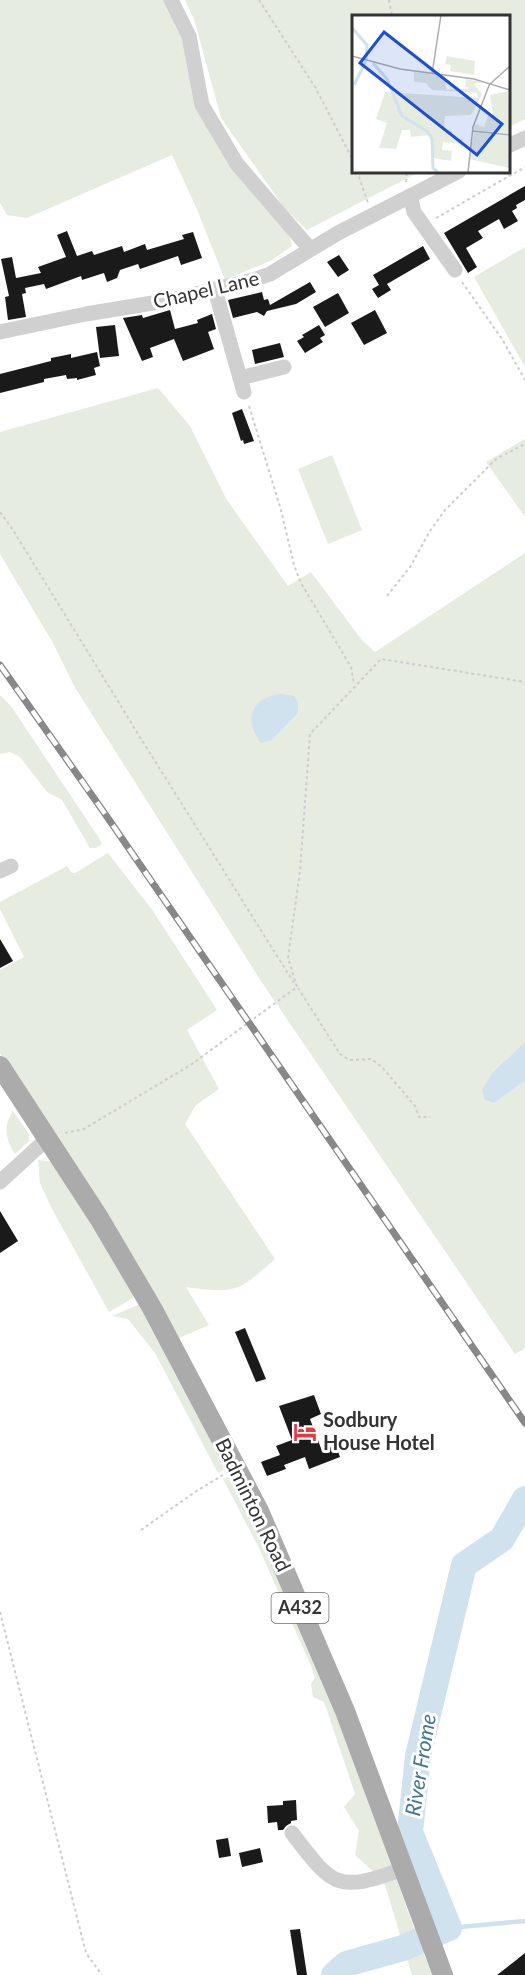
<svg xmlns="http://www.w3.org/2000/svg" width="525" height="1975" viewBox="0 0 525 1975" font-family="Lato,sans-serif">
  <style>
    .green { fill: #e6ecdf }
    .water { fill: #cfe2ee }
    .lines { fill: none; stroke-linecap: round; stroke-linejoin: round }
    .stream { stroke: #cfe2ee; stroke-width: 4.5 }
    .river { stroke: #cfe2ee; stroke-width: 26 }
    .building { fill: #1a1a1a }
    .path { stroke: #cdcdcd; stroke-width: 2; stroke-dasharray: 3 3; stroke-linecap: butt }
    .minor { stroke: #d0d0d0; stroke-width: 15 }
    .major { stroke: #ababab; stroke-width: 20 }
    .rail-casing { stroke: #888; stroke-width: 7 }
    .rail { stroke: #fff; stroke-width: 4.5; stroke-dasharray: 14; stroke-linecap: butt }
    .labels { text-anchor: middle; stroke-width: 6; stroke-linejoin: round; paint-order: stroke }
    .shield { fill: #fff; stroke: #707070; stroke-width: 1.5 }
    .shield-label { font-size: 18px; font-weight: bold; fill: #333 }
    .street-label { font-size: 20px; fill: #333; stroke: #fff }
    .poi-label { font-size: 20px; font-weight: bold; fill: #333; stroke: #fff; text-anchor: start }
    .water-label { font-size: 21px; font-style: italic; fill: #3f7597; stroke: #fff }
    .inset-river { fill: none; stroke: #cfe2ee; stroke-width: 3 }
    .inset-road { fill: none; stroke: #adadad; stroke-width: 1.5 }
    .view { fill: #1d4ed8; fill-opacity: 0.15; stroke: #1d4ed8; stroke-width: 3 }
    .inset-edge { fill: none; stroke: #333; stroke-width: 3 }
  </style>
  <rect width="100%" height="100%" fill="#fff"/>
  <!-- green -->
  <g class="green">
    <path d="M0,0h166l19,44 17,68 86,119 4,15 -20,14 -47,20 -29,-73 -24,-52 -145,63 -20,-3 -7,-12z"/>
    <path d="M185,0h340v119l-16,8 -1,-111h-154v155h67l-114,59 -22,-21 -64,-91 -27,-99z"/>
    <path d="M525,247v120l-51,-90z"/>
    <path d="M158,388l32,38 37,74 61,86 23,-14 50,67 14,13 150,-99v489l-32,30 1,31 31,-22v267l-10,6 -254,-373 -187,-295 -21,-43 -53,-89v-122z"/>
    <path d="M525,439v78l-39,-55z"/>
    <path d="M332,455l30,75 -34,14 -30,-75z"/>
    <path d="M0,695l11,11 88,132 3,6 -6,4h-6l-28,-48 -15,-8 -27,-35 -10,-5 -10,2z"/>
    <path d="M108,853l45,58 64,99 -30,20 32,59 -23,16 -11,19 90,135c-37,33 -39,35 -89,28l23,38 -30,13 -108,-178 -71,-107v-83l24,-13 -24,-48v-7l67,-36 5,7h3z"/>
    <path d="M13,1111l16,23v7l-14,13c-10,-16 -12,-27 -2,-43z"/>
    <path d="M38,1160l17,2 78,133v3l-24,14 -57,-103 -12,-26z"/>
    <path d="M140,1304l88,163 -10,6 -63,-120 -27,-34 -16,-3z"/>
    <path d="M232,1475l34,69 73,172 82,232 12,27h-21l-27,-90 -11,-13 -19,-17 4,-24 -15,-24 11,-13 -31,-92 -11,-5 -2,-13 4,-6 -4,-12 -52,-118 -36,-69z"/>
  </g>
  <!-- water -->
  <g class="water">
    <path d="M281,694l13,2 4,6v11l-26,27 -11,3c-18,-23 -10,-46 20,-49z"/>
    <path d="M525,1042v39l-31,22 -9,-3 -3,-10 11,-18z"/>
  </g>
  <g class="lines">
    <!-- stream -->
    <path class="stream" d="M449,1928l76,-7"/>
    <!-- river -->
    <path class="river" d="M334,1975l12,-11 57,-16 46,-20 -39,-96 8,-76 46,-191 38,-26 23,-40"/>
  </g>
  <!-- building -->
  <g class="building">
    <path d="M525,186v14l-9,5 1,3 -5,3 6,10 -14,8 -5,-10 -21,12 5,7 -17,10 11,19 -9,6 -24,-40z"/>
    <path d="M67,231l10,25 15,-5 2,4 28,-9 2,6 21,-8 2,6 37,-11 -2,-4 11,-3 9,26 -21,7 -3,-9 -38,13 -2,-5 -18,6 -3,8 -10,4 -3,-9 -22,7 -1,-4 -35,13 -2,-5 -19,4 1,5 -4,1 4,23 -18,3 -3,-23 4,-1 -8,-37 11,-2 4,21 25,-5 -3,-6 28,-10 -9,-22z"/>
    <path d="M423,246l7,13 -43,25 4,6 -13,8 -6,-9 7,-4 -6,-10z"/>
    <path d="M339,255l10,15 -11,7 -11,-15z"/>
    <path d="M310,282l6,10 -20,12 -29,7 -3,5 -7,-4 -24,6 -5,-18 34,-8 2,8 4,-1 2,6z"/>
    <path d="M338,293l11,20 -24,14 -12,-20z"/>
    <path d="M170,310l5,19 23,-6 -1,-3 15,-6 4,15 -8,3 6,17 -31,12 -9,-22 -24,9 3,9 -11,4 -19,-43 19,-3 1,3z"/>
    <path d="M375,310l12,23 -23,12 -13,-22z"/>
    <path d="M115,325l4,31 -19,2 -4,-31z"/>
    <path d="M319,325l6,10 -5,3 3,4 -18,11 -8,-12 7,-4 -2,-2z"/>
    <path d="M280,343l4,14 -29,7 -3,-14z"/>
    <path d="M97,352l3,14 -6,2 2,7 -19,5v-2l-10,1 -1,-4 -22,4v3l-44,11v-19l51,-13v-3l20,-4v4z"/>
    <path d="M242,409l12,32 -10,3 -1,-4 -2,1 -9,-28z"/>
    <path d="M0,939l13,22 -13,7z"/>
    <path d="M0,1211l18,30 -18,12z"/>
    <path d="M245,1328l21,51 -10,3 -21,-50z"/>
    <path d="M314,1395l7,19 -11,5 12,32 14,-6 4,12 -31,12 -4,-12 -21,8 2,4 -19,7 -6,-14 19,-7 -4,-9 16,-6 -13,-34z"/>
    <path d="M296,1800l1,20 -6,1v2l-5,3 -3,4h-5l-1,-8 -9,1 -1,-17 16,-1v-4z"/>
    <path d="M228,1838l3,18 -12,2 -3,-18z"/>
    <path d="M260,1848l3,14 -21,5 -3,-14z"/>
    <path d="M300,1929l7,46h-10l-7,-45z"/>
    <path d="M525,1953v22h-28l18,-14z"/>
  </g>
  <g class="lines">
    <!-- path -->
    <g class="path">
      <path d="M259,0l56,87 39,75"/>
      <path d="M389,0l3,16"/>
      <path d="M357,171l11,32"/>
      <path d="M406,182l1,-11"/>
      <path d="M436,218l89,-51"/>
      <path d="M462,282l40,57 23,41"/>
      <path d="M249,406l32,104 13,55 7,18 50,84 3,17"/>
      <path d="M0,512l13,18 130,212 151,241"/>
      <path d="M387,596l23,-29 20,-36 15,-21 51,-51 29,-15"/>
      <path d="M298,988l42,66 9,6 22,-1 11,8 33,39 4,11h11"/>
      <path d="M65,1133l19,-4 108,-65 105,-77 -9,-29 12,-87 10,-137 71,-75 144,23"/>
      <path d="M141,1530l54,-38 28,-17"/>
      <path d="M0,1612l86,341 16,22"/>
    </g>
    <!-- minor -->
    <g class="minor">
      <path d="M171,0l18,36 13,69 35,59 73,85"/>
      <path d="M508,146l17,-8"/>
      <path d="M410,196l4,16 41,58"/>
      <path d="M215,290l29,102"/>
      <path d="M0,332l86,-18 85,-14 82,-20 17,-6 68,-41 121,-62"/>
      <path d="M240,378l44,-11"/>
      <path d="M0,871l11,-5"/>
      <path d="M0,1182l48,-44"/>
      <path d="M292,1833c41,54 45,60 111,36"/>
    </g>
    <!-- major -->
    <path class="major" d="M0,1066l99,152 53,90 107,203 86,200 98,264"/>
    <!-- rail casing -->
    <g class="rail-casing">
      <path id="rail" d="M0,665l103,146 422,612"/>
    </g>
    <!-- rail -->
    <use href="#rail" class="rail"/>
  </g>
  <!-- icons -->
  <defs>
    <g id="hotel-bare" transform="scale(1.8)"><path d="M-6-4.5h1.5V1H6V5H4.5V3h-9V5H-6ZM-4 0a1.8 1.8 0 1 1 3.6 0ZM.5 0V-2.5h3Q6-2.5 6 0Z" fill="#e63946" stroke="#fff" stroke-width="2.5" paint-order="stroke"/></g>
  </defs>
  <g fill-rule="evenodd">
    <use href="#hotel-bare" x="305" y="1432"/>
  </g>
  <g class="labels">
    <!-- shield labels -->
    <rect class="shield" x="271.5" y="1593" width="57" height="30" rx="4.5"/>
    <g class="shield-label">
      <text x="300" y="1614">A432</text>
    </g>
    <!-- street labels -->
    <g class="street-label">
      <text transform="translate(206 290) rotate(-13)" y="7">Chapel Lane</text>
      <text transform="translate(253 1505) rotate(64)" y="7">Badminton Road</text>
    </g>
    <!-- poi labels -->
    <g class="poi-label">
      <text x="323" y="1427">Sodbury<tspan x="323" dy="23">House Hotel</tspan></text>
    </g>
    <!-- water labels -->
    <g class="water-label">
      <text transform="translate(421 1765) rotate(-81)" y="7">River Frome</text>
    </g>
  </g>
  <!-- overview -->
  <g transform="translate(352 15)">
    <rect width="158" height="158" fill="#fff"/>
    <path d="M95,41l28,5 -1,14 -24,-4 1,-6 -6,-1zM62,57l31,4 1,14 25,-2 -6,-1 1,-8 16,3 -8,2 8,10 -11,21 -26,1 -1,15h8l-1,7 12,1 -2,15v-10l-18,-2 -1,8 10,1 -1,10 -17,-3 -4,-23 -19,2 -1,-7h-8l-6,19 -17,-1 8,-25 -11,-4 9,-27 93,6 -1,-5 -45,-3 -6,-7 -12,-1zM156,76l1,43 -36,-4 2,-6 9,3 4,-11 5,-1 -3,-20zM122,117l35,4v32l-40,-9z" fill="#e6ecdf"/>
    <path class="inset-river" d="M0,13l15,17 -1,16M21,48l14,16 15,37 25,15 5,8 1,29 5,4M2,70l12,-24"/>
    <path class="inset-road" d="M0,41l48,13 74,10 36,11M80,59l9,-59M138,69l20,-18M121,116l37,4M116,157l5,-45 17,-44"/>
    <path class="view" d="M32,17l118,92 -25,31 -117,-92z"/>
    <rect width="158" height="158" class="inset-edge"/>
  </g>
</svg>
